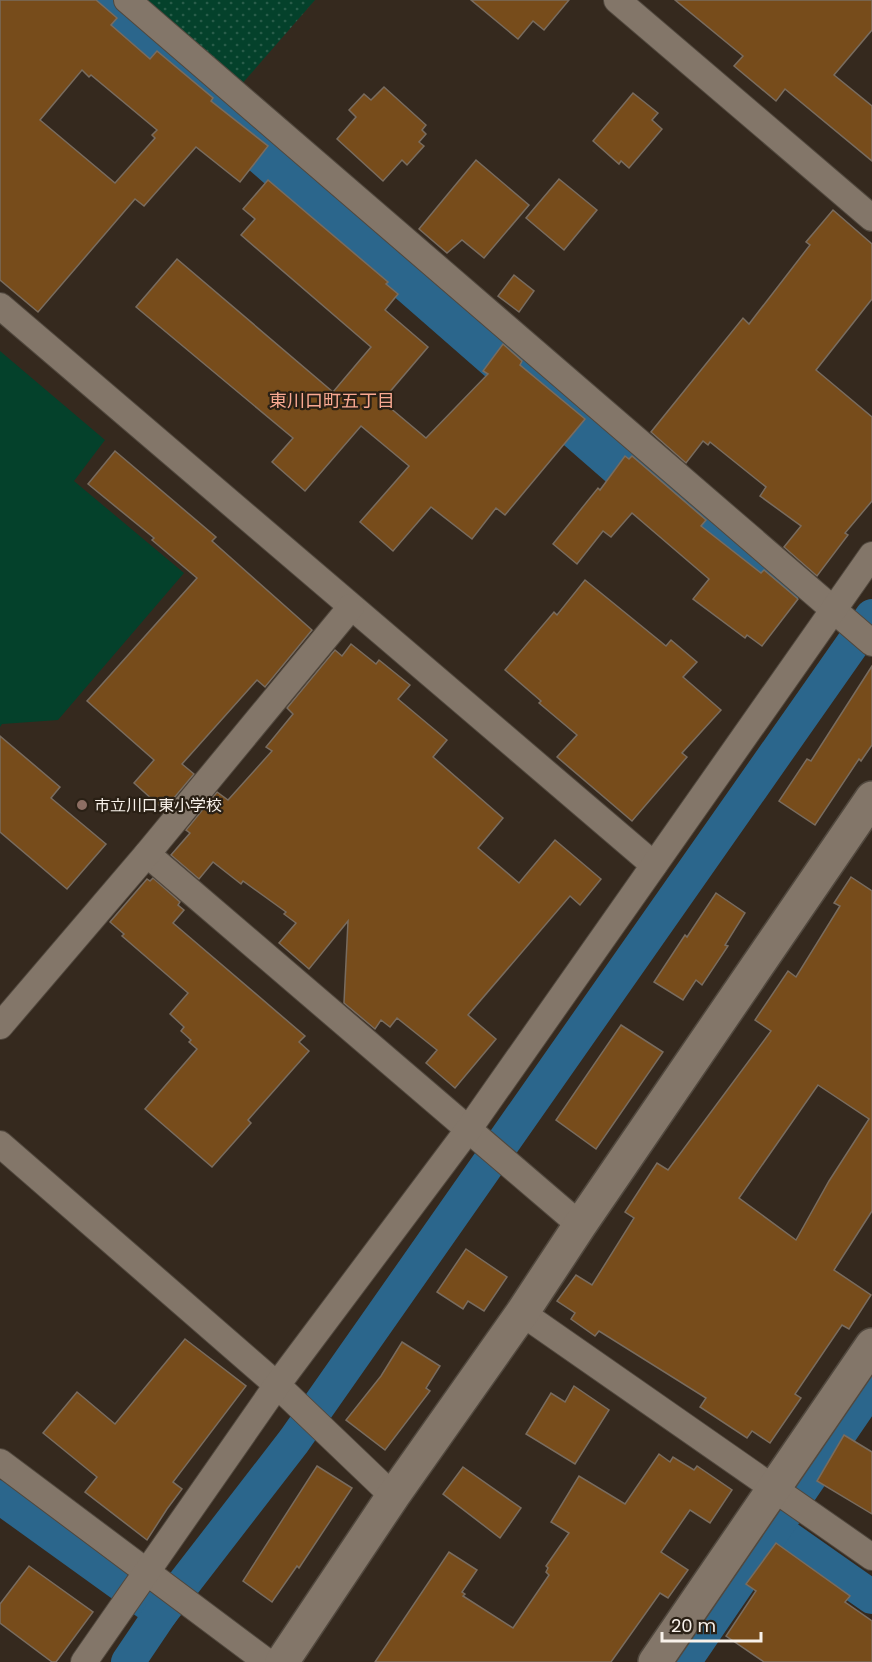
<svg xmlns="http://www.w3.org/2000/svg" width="872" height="1662" viewBox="0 0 872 1662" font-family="Poppins,'Noto Sans JP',sans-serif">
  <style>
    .green { fill: url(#green-dots) }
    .pitch { fill: #04412b }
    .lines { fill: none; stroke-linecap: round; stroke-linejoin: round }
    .canal { stroke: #2b668c; stroke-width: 34 }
    .river { stroke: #2b668c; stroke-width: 60 }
    .building { fill: #774c1b; stroke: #796c5f; stroke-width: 1.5; fill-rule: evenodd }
    .minor-casing { stroke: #51483e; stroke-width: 28 }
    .tertiary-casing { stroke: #51483e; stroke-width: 36 }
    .minor { stroke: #837669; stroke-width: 26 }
    .tertiary { stroke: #837669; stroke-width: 33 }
    .education-dot { fill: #8d6e63; stroke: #2a2015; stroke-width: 2 }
    .labels { text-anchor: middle; stroke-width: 4.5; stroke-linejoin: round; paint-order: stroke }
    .poi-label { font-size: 16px; fill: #f8f1ea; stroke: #2a2015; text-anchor: start }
    .neighbourhood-label { font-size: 18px; fill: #f9a992; stroke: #2a2015 }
  </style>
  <defs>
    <pattern id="green-dots" width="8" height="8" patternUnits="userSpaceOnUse" patternTransform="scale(1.5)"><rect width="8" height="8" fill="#04412b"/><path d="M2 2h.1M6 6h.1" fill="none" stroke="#295d4a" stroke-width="1.8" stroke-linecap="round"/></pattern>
  </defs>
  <rect width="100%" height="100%" fill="#35291e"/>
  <!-- green -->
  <path class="green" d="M146,0h169l-74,85z"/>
  <!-- pitch -->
  <path class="pitch" d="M0,351l105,89 -31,41 110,92 -126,147 -56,4 -2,3z"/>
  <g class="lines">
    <!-- canal -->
    <g class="canal">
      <path d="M0,1497l161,116"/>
      <path d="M775,1529l97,68"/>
      <path d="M128,1662l33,-49 133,-172 578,-825"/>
      <path d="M684,1662l188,-276"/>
    </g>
    <!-- river -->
    <path class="river" d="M100,0l671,586"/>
  </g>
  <!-- building -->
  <g class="building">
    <path d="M0,0h96l21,18 -6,7 39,34 7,-8 56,47 -2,3 57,45 -28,36 -44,-35 -52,59 -9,-7 -97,113 -38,-32zM82,70l7,7 2,-2 66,55 -5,5 3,3 -40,45 -75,-63z"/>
    <path d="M471,0h98l-25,30 -11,-9 -15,18z"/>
    <path d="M675,0h197v30l-38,45 38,31v55l-87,-72 -9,12 -42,-35 9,-10z"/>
    <path d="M384,87l42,38 -4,5 4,4 -7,8 5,4 -17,19 -5,-5 -19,21 -46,-42 19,-22 -7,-7 15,-16 7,6z"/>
    <path d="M633,93l25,20 -6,7 10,9 -33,39 -8,-7 -2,3 -26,-23z"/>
    <path d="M476,160l53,45 -45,53 -22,-18 -15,13 -28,-24z"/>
    <path d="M559,179l38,31 -33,40 -38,-32z"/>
    <path d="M268,180l120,102 -2,2 12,10 -13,16 43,37 -46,54 44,37 62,-64 -5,-3 20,-27 19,17 -2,4 65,54 -80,96 -9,-7 -24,31 -41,-32 -38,44 -33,-29 49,-56 -48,-40 -56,65 -33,-29 21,-24 -157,-131 41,-48 156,133 38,-45 -130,-112 14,-16 -12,-10z"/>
    <path d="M833,210l39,34v55l-56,71 56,47v84l-27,32 3,2 -31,41 -33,-29 17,-21 -41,-30 6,-9 -56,-45 -2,3 -5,-4 -17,22 -35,-31 92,-114 6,6 61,-79 -4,-3z"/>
    <path d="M514,275l20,16 -15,21 -21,-16z"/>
    <path d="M115,451l101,86 -4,4 100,89 -47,57 -8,-7 -75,84 12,10 -30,36 -30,-27 20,-23 -67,-59 110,-123 -45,-38 2,-2 -66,-54z"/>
    <path d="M625,456l4,3 3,-3 74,64 -5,6 60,47 3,-3 34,29 -36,47 -15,-11 -2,3 -52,-39 16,-20 -77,-66 -21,24 -8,-6 -26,33 -24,-20 45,-56 2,2z"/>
    <path d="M585,580l81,66 5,-6 26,22 -14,15 38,33 -39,43 5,4 -55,64 -75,-64 20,-22 -38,-32 2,-2 -36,-31 49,-58 3,3z"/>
    <path d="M351,644l25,20 3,-4 31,25 -12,14 49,41 -14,17 70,61 -25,30 41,35 36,-43 46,39 -21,26 -10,-9 -102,119 28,24 -41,49 -29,-25 11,-13 -40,-32 -7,9 -9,-7 -6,9 -31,-26 4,-82 -39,48 -30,-26 17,-20 -12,-9 2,-2 -43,-31 -2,3 -28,-22 -14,17 -28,-24 19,-22 -4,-3 31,-38 11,8 44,-49 -6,-4 27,-33 -6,-6 48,-58 7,6z"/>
    <path d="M872,666v79l-11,16 -2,-2 -44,66 -36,-24 28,-42 4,2z"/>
    <path d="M0,736l60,51 -9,11 55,46 -39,45 -67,-57z"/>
    <path d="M851,877l21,14v320l-38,59 37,25 -22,34 -7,-4 -47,69 6,4 -31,45 -18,-12 -5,7 -47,-31 6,-9 -107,-67 -4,5 -24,-17 4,-6 -18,-12 19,-26 16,10 42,-67 -9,-6 32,-49 11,7 103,-139 -16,-11 33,-49 8,6 44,-71 -6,-3zM818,1085l51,34 -40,62 -33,59 -57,-42z"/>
    <path d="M153,878l27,24 -2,3 6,5 -11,13 132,113 -6,6 10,9 -61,69 3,3 -39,44 -67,-58 52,-60 -8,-7 2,-2 -10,-9 3,-4 -14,-13 18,-21 -66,-57 2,-2 -14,-12 37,-43 3,2z"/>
    <path d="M716,893l29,20 -20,32 3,1 -26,39 -6,-5 -13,20 -29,-18 31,-47 2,2z"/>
    <path d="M621,1025l42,27 -67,97 -40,-29z"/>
    <path d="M466,1249l41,28 -23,34 -16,-10 -5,8 -26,-17z"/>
    <path d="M185,1339l61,47 -73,96 9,7 -15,20 -20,31 -62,-48 12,-15 -54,-44 34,-41 38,32z"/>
    <path d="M402,1342l38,24 -14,22 4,3 -45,59 -39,-30 35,-44z"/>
    <path d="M574,1386l35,24 -34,54 -49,-30 25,-41 14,9z"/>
    <path d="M844,1435l28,17v62l-55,-33z"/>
    <path d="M659,1454l11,8 3,-5 21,13 3,-4 35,24 -22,33 -20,-13 -29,42 27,18 -20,28 -8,-5 -49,69h-236l74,-110 28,18 -15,22 3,2 -2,2 50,32 36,-53 -3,-3 2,-4 -2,-2 23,-33 -18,-11 28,-46 46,28z"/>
    <path d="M317,1466l35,22 -53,80 -2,-2 -25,36 -29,-21z"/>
    <path d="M463,1467l58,41 -21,30 -57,-44z"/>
    <path d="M776,1543l74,53 -5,6 27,19v41h-108l-38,-26 30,-45 -10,-7z"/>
    <path d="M29,1566l64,46 -37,50h-4l-52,-39v-19z"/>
  </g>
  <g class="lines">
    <!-- minor casing -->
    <g class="minor-casing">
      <g id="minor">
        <path d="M127,0l745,643"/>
        <path d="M617,0l255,218"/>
        <path d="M0,306l654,559"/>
        <path d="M147,854l433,371"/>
        <path d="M0,1026l147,-172 204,-247"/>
        <path d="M0,1144l277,241 116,111"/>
        <path d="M522,1313l350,244"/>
        <path d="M0,1462l267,200"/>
        <path d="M84,1662l193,-277 191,-255 404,-575"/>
      </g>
    </g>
    <!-- tertiary casing -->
    <g class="tertiary-casing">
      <g id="tertiary">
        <path d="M282,1662l111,-166 129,-183 58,-88 292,-427"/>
        <path d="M655,1662l217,-317"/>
      </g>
    </g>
    <!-- minor -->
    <use href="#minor" class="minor"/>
    <!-- tertiary -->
    <use href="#tertiary" class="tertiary"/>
  </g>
  <!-- markers -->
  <circle class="education-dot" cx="82" cy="805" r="6"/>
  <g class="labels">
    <!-- poi labels -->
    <g class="poi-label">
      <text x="94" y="811">市立川口東小学校</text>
    </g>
    <!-- neighbourhood labels -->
    <g class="neighbourhood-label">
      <text x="332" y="407">東川口町五丁目</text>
    </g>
  </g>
  <!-- scale -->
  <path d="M662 1632v9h99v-9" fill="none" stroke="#f8f1ea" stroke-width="3"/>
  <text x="671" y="1632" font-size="18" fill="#f8f1ea" stroke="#2a2015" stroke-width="4.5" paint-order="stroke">20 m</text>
</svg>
